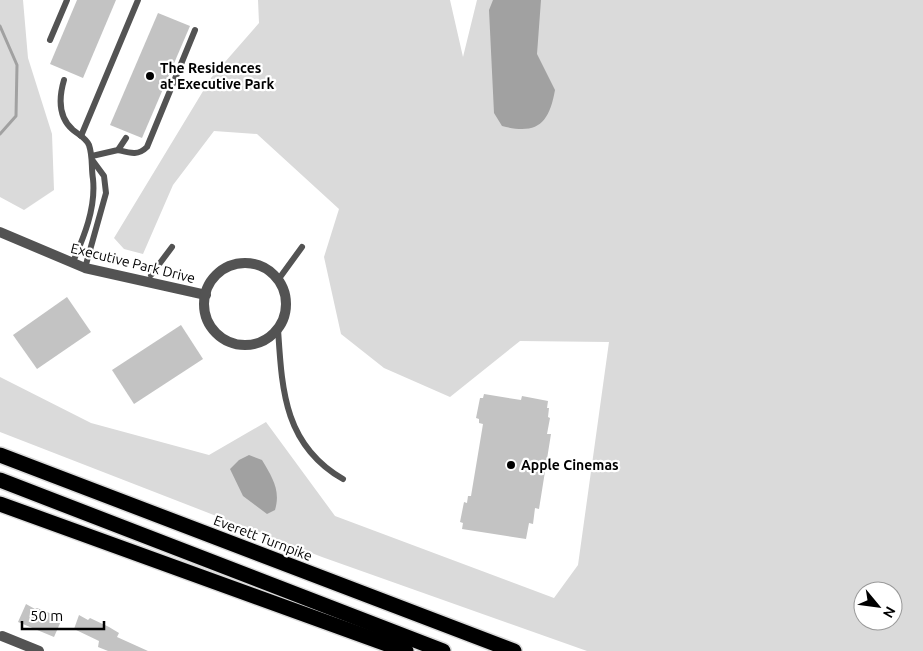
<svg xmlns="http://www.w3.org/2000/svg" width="923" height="651" viewBox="0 0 923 651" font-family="Ubuntu,sans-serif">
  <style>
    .green { fill: #dadada; fill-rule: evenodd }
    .water { fill: #a1a1a1 }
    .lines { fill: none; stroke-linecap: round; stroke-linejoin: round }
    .stream { stroke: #a1a1a1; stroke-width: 3 }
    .building { fill: #c3c3c3 }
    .highway-casing { stroke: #dbdbdb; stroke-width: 18 }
    .lane { stroke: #535353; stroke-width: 6 }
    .street { stroke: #535353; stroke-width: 10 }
    .highway { stroke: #000; stroke-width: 15 }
    .poi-dot { fill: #000; stroke: #fff; stroke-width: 2 }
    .labels { text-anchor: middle; stroke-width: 4.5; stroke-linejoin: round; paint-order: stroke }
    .poi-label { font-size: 14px; font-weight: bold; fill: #000; stroke: #fff; text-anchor: start }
    .street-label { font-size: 14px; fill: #000; stroke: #fff }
  </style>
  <rect width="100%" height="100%" fill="#fff"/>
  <!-- green -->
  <g class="green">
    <path d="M0,0h23l5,58 24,76 2,56 -30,20 -24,-13z"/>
    <path d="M258,0h192l13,57 14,-57h446v651h-336l-265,-94 -322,-125v-55l91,46 118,32 57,-33 69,94 219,82 24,-33 31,-223 -89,-1 -70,56 -66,-29 -43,-34 -17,-77 15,-48 -82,-75 -43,-3 -41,54 -30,69 -19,-5 -10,-11 97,-160 48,-55zM863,591h30v30h-30z"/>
  </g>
  <!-- water -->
  <g class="water">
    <path d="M493,0h48l-4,54 18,36c-6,34 -18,45 -53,36l-8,-13 -5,-103z"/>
    <path d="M249,455l13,5c10,17 19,30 13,50l-8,4 -24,-18 -13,-27 9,-9z"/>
  </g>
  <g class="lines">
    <!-- stream -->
    <path class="stream" d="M0,26l17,39 -1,51 -16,18"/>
  </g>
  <!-- building -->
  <g class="building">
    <path d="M77,0h39l-33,78 -33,-14z"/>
    <path d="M158,13l32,13 -48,112 -32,-13z"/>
    <path d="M67,297l24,35 -54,37 -24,-34z"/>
    <path d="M181,325l22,34 -69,45 -22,-34z"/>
    <path d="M484,394l37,6 1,-4 26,5 -1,7h2l-1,9 2,1 -3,16h4l-12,75 -4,-1 -2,16 -4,-1 -3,16 -64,-10 1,-6 -3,-1 4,-20 3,1 1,-7h3l12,-72 -4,-1v-4l-3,-1 4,-20h3z"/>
    <path d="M26,604l9,5 2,-1 20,8 4,5 -7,16 -36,-15z"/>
    <path d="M79,615l9,5 2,-2 19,9 10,6 -2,4 31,14h-40l-10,-4 1,-6 -25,-12z"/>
  </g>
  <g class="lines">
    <!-- highway casing -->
    <g class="highway-casing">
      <g id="highway">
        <path d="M0,455l514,196"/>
        <path d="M0,480l443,171"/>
        <path d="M0,504l406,147"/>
      </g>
    </g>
    <!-- lane -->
    <g class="lane">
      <path d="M50,40l17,-40"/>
      <path d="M64,80c-5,17 -6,37 9,50 6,5 13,8 16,15 4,12 2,22 4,34 3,29 -9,58 -21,85"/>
      <path d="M81,136l57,-136"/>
      <path d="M118,150c12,3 20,6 29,-3l48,-117"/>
      <path d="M92,156l26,-6 8,-12"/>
      <path d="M85,268l21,-75 -2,-17 -11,-15"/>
      <path d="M151,275l21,-28"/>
      <path d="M278,280l24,-33"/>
      <path d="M278,329c4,61 6,116 65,150"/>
    </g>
    <!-- street -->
    <g class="street">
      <path d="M0,232l85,36 121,27"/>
      <circle cx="245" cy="304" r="41"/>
      <path d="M2,636l37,15"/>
    </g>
    <!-- highway -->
    <use href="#highway" class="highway"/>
  </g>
  <!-- markers -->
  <g class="poi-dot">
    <circle cx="150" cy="76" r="5"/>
    <circle cx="511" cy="465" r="5"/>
  </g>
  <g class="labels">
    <!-- poi labels -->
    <g class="poi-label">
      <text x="160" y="73">The Residences<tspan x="160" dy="16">at Executive Park</tspan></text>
      <text x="521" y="470">Apple Cinemas</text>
    </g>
    <!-- street labels -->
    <g class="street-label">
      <text transform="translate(133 263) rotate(14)" y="5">Executive Park Drive</text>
      <text transform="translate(263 538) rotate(21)" y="5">Everett Turnpike</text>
    </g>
  </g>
  <!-- north arrow -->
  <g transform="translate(878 606) rotate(119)"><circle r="24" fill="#ffffff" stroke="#999999"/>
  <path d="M0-4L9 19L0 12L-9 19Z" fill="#000000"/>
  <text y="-8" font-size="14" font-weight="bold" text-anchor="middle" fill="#000000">N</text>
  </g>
  <!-- scale -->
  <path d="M22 621v8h82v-8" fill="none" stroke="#000000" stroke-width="2.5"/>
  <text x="30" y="621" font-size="15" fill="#000000" stroke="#ffffff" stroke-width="4" paint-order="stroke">50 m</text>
</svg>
